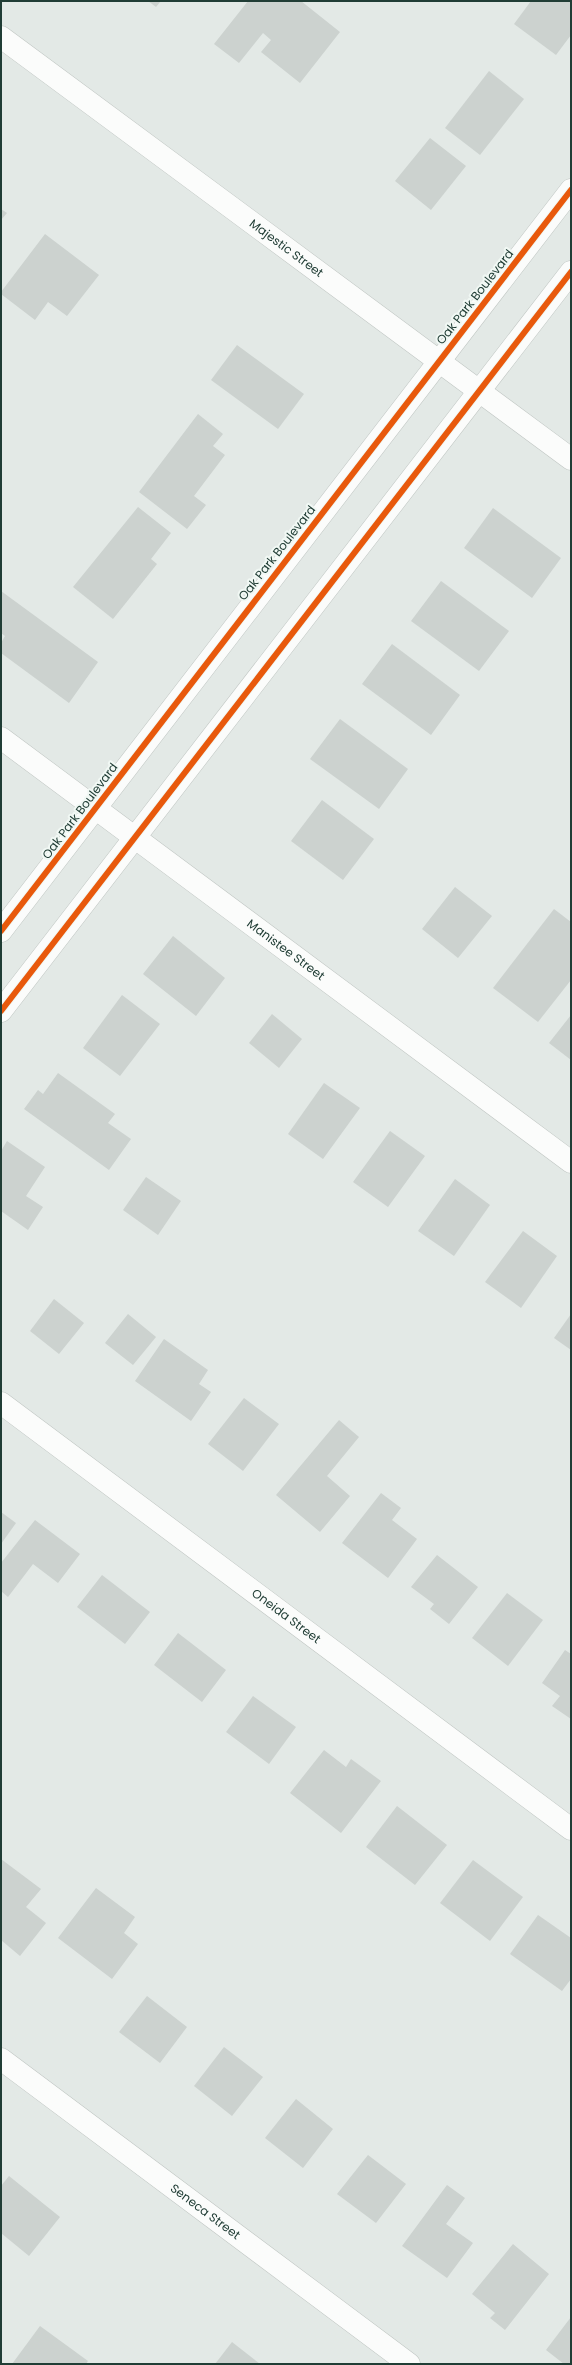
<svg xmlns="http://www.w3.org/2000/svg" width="572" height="2365" viewBox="0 0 572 2365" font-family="Poppins,sans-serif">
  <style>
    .building { fill: #ccd2cf }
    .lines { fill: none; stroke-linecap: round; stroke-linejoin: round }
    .minor-casing { stroke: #c0c6c3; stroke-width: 23 }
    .minor { stroke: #fbfcfb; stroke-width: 22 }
    .cycleway-casing { stroke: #f1f8f4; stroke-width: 8 }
    .cycleway { stroke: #e8590c; stroke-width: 6 }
    .labels { text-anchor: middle; stroke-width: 4; stroke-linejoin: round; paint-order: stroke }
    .street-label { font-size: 12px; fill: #203d35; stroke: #f1f8f4 }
  </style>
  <rect width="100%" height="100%" fill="#e3e9e6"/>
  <!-- building -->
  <g class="building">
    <path d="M148,1h13l-5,6z"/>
    <path d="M248,1h53l39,31 -40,51 -39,-31 10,-12 -8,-7 -24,30 -25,-19z"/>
    <path d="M531,1h40v34l-15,20 -42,-31z"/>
    <path d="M489,71l35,28 -44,56 -35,-27z"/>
    <path d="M430,138l36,28 -35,44 -36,-29z"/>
    <path d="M1,209l6,4 -6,7z"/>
    <path d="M45,234l54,41 -32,41 -19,-14 -13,18 -34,-26v-2z"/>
    <path d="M237,345l67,49 -26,35 -67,-49z"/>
    <path d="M198,414l25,20 -10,12 12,9 -31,41 12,9 -19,24 -48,-37z"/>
    <path d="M138,507l33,26 -20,26 6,5 -44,55 -40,-32z"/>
    <path d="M493,508l68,50 -29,40 -68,-50z"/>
    <path d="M441,581l68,50 -30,40 -68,-50z"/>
    <path d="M1,591l97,71 -29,41 -68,-50v-10l4,-7 -4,-3z"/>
    <path d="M392,644l68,51 -29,40 -69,-51z"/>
    <path d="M340,719l68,50 -29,40 -69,-50z"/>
    <path d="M322,800l52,39 -31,41 -52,-39z"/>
    <path d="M455,887l37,29 -34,42 -36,-29z"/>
    <path d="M554,909l17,13v58l-33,42 -45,-34z"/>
    <path d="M173,936l52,42 -29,38 -53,-42z"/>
    <path d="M122,995l38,29 -40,52 -37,-28z"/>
    <path d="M272,1014l30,25 -23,29 -30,-25z"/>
    <path d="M571,1015v45l-22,-17z"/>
    <path d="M58,1073l57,41 -7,9 23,16 -22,31 -85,-61 14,-19 5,4z"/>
    <path d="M324,1083l36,25 -37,51 -35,-25z"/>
    <path d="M390,1131l35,25 -37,51 -35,-25z"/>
    <path d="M7,1141l38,26 -19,29 17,11 -15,23 -27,-19v-60z"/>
    <path d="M146,1177l35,24 -23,34 -35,-25z"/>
    <path d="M455,1179l35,26 -36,51 -36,-25z"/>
    <path d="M523,1231l34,25 -36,52 -36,-26z"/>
    <path d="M54,1299l30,24 -25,31 -29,-23z"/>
    <path d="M128,1314l28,23 -23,28 -28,-22z"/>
    <path d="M571,1314v36l-17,-12z"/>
    <path d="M164,1339l44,31 -9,14 12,8 -20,29 -56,-40z"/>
    <path d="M244,1398l35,26 -36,47 -35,-27z"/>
    <path d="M339,1420l20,17 -32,39 23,20 -30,36 -44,-37z"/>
    <path d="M381,1493l20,15 -9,12 25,19 -29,39 -46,-35z"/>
    <path d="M1,1512l15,11 -15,21z"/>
    <path d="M35,1520l45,34 -22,29 -25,-19 -25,33 -7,-6v-28z"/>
    <path d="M437,1555l41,32 -29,37 -19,-15 4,-5 -23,-17z"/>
    <path d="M102,1575l48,37 -25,32 -48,-37z"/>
    <path d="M507,1593l36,27 -35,46 -36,-28z"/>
    <path d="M178,1633l48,37 -24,32 -48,-37z"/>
    <path d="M565,1650l6,4v65l-19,-13 8,-10 -18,-13z"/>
    <path d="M253,1696l43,31 -27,37 -43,-32z"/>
    <path d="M324,1750l22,17 5,-8 30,22 -40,52 -51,-40z"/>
    <path d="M397,1806l50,39 -32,40 -49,-38z"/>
    <path d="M1,1859l40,30 -15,18 20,16 -26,33 -19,-16z"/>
    <path d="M473,1860l50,37 -33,44 -50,-38z"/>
    <path d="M96,1888l39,29 -11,16 14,11 -26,35 -54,-41z"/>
    <path d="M538,1915l33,23v41l-9,12 -52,-37z"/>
    <path d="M147,1996l40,31 -27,36 -41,-31z"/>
    <path d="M224,2047l39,30 -31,39 -38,-30z"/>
    <path d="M296,2099l37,30 -30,39 -38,-30z"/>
    <path d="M368,2155l38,29 -30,39 -39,-29z"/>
    <path d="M9,2176l51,41 -31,39 -28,-23v-47z"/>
    <path d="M447,2185l18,13 -19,26 27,19 -26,35 -45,-32z"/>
    <path d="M513,2244l36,30 -44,56 -15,-12 5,-5 -23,-19z"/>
    <path d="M571,2317v47h-7l-18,-14z"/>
    <path d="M40,2326l48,35 -2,3h-74z"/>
    <path d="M232,2342l28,22h-45z"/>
  </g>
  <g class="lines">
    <!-- minor casing -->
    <g class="minor-casing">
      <g id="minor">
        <path id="s1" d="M1,37l570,422"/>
        <path id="s2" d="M1,738l570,424"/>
        <path d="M1,931l570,-741"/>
        <path d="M1,1011l570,-739"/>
        <path id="s3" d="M1,1403l570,426"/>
        <path id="s4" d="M1,2059l408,305"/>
      </g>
    </g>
    <!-- minor -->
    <use href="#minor" class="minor"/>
    <!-- cycleway casing -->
    <g class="cycleway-casing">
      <g id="cycleway">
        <path d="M1,931l570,-741"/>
        <path d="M1,1011l570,-739"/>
      </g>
    </g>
    <!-- cycleway -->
    <use href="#cycleway" class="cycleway"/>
  </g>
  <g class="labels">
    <!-- street labels -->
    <g class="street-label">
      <text dy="4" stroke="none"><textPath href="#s1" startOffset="355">Majestic Street</textPath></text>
      <text transform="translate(475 297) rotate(-52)" y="4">Oak Park Boulevard</text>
      <text transform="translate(277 553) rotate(-52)" y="4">Oak Park Boulevard</text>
      <text transform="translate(80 811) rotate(-53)" y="4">Oak Park Boulevard</text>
      <text dy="4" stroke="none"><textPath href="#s2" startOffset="355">Manistee Street</textPath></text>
      <text dy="4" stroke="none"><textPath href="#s3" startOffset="356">Oneida Street</textPath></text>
      <text dy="4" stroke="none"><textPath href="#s4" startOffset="255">Seneca Street</textPath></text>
    </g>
  </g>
  <!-- border -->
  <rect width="572" height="2365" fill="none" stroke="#203d35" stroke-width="4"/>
</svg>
